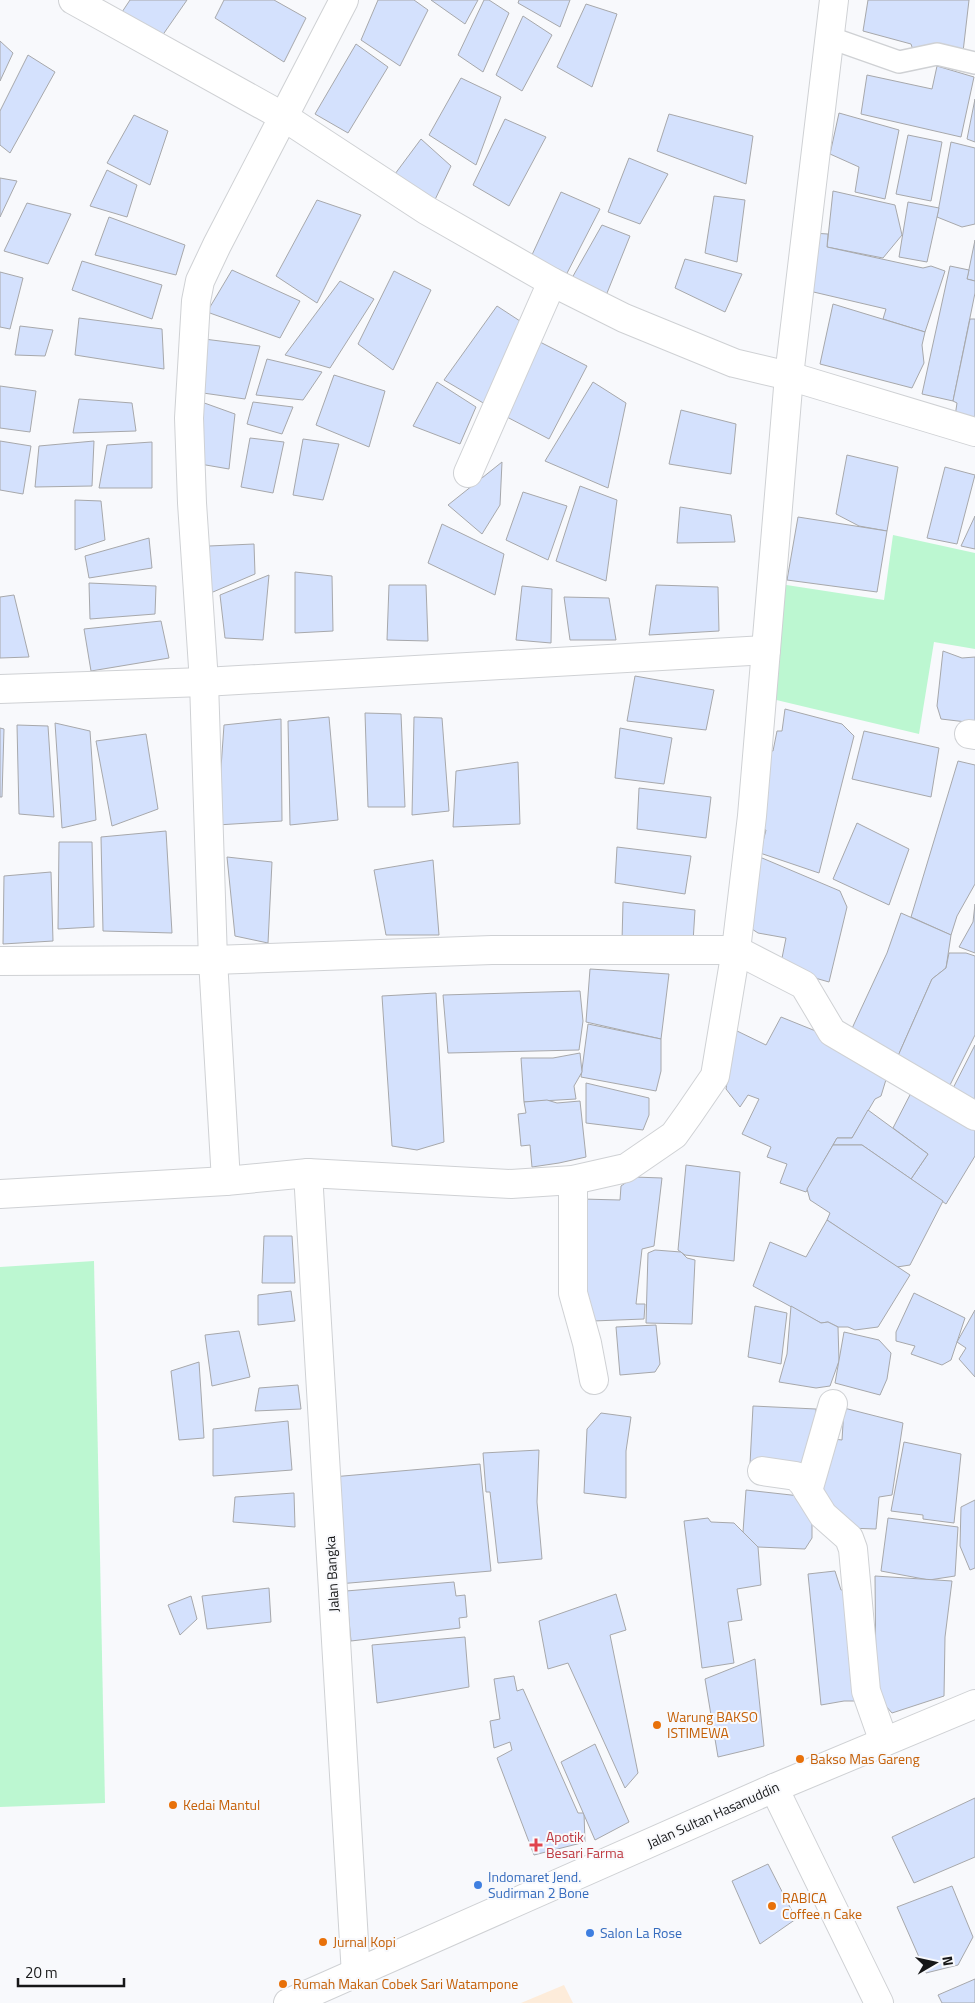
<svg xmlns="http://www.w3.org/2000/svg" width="975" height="2003" viewBox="0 0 975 2003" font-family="'Titillium Web',sans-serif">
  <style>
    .industrial { fill: #fdecda }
    .green { fill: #bcf7d1 }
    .building { fill: #d4e1fd; stroke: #a7a8ab }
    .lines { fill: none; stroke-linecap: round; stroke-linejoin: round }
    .service-casing { stroke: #cfd1d4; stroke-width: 24 }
    .minor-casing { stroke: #cfd1d4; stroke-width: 30 }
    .secondary-casing { stroke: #cfd1d4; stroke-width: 30 }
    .service { stroke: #fff; stroke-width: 21 }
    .minor { stroke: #fff; stroke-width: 28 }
    .secondary { stroke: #fff; stroke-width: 28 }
    .food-dot { fill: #e8710a; stroke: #f8f9fc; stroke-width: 2 }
    .health-dot { fill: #e0444e; stroke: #f8f9fc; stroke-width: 2 }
    .shop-dot { fill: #3f7fe0; stroke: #f8f9fc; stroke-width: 2 }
    .labels { text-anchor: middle; stroke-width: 4; stroke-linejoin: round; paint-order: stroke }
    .street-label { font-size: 14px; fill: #161718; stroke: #f8f9fc }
    .food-label { font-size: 14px; fill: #c56008; stroke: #f8f9fc; text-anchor: start }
    .health-label { font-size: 14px; fill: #be3a42; stroke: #f8f9fc; text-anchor: start }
    .shop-label { font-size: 14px; fill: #366cbe; stroke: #f8f9fc; text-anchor: start }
  </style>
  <rect width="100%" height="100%" fill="#f8f9fc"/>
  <!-- industrial -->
  <path class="industrial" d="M564,1985l9,18h-52z"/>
  <!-- green -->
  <g class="green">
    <path d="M893,535l82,18v96l-41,-7 -15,92 -151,-36 12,-114 104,16z"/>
    <path d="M94,1261l11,542 -105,4v-540z"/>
  </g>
  <!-- building -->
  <g class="building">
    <path d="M130,0h57l-25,36 -44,-18z"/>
    <path d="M224,0h50l32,18 -22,44 -69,-44z"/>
    <path d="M378,0h36l14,10 -28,56 -39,-26z"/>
    <path d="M431,0h47l-13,24z"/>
    <path d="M484,0h5l20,13 -26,59 -25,-17z"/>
    <path d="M519,0h51l-10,27 -42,-24z"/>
    <path d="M868,0h101l-6,52 -49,1 -3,-9 -48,-13z"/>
    <path d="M586,4l31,10 -25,73 -35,-20z"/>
    <path d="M523,16l29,19 -30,56 -26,-16z"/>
    <path d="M0,41l13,12 -13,28z"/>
    <path d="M356,44l32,23 -40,66 -33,-19z"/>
    <path d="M28,55l27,17 -45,81 -10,-8v-34z"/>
    <path d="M937,66l37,11 -13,60 -100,-23 6,-39 65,14z"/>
    <path d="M461,78l40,19 -25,68 -47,-30z"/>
    <path d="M975,99v43l-8,-3z"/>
    <path d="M839,113l60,17 -14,69 -30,-7 4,-25 -29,-13z"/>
    <path d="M669,114l84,22 -7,48 -89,-33z"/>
    <path d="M134,115l34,16 -18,54 -43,-22z"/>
    <path d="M505,119l41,18 -37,69 -36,-21z"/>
    <path d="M908,135l34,7 -11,59 -35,-7z"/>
    <path d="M421,139l30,27 -19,40 -40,-28z"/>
    <path d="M951,142l24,6v76l-13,3 -25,-10z"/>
    <path d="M629,158l39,16 -28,50 -32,-12z"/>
    <path d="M107,170l30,15 -10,32 -37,-11z"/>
    <path d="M0,178l17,3 -17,36z"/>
    <path d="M833,191l62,14 7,30 -19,23 -56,-11z"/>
    <path d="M561,192l39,17 -36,70 -33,-22z"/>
    <path d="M714,196l31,4 -8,62 -32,-9z"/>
    <path d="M317,200l44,15 -44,88 -41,-27z"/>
    <path d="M908,202l31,6 -12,54 -28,-5z"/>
    <path d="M27,203l44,11 -23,50 -44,-13z"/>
    <path d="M109,217l76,28 -9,30 -81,-20z"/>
    <path d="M602,225l28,11 -25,62 -37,-13z"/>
    <path d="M812,233l16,1 -1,13 96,21 8,-2 14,5 -20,61 -42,-13 3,-10 -81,-19z"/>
    <path d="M975,240v41l-8,-2z"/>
    <path d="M685,259l57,15 -17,38 -50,-24z"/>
    <path d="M82,261l80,24 -10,34 -80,-29z"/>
    <path d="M950,266l19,4 -2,9 8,2v12l-22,108 -31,-7z"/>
    <path d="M232,270l68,31 -20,37 -73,-26z"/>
    <path d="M394,271l37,19 -38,80 -35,-26z"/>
    <path d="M0,272l23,6 -13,51 -10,-2z"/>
    <path d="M340,281l34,18 -44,69 -45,-13z"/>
    <path d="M833,304l92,28 -3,13 2,18 -12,25 -92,-24z"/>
    <path d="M497,306l26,17 -38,81 -41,-24z"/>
    <path d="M79,318l83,11 2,40 -89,-14z"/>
    <path d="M970,319h5v109l-21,-5 3,-20 -4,-2z"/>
    <path d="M20,326l33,4 -8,26 -30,-1z"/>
    <path d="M204,339l56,7 -15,53 -49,-7z"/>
    <path d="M540,342l47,24 -38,73 -44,-23z"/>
    <path d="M267,359l55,13 -19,28 -47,-5z"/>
    <path d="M334,375l51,16 -16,56 -53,-22z"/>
    <path d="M437,382l39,25 -16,37 -47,-18z"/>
    <path d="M593,382l33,21 -18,85 -63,-27z"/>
    <path d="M0,386l36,5 -6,41 -30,-4z"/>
    <path d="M79,399l53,4 4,28 -63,2z"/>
    <path d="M196,400l39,14 -6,55 -29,-5z"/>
    <path d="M253,402l40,5 -11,27 -35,-10z"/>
    <path d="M681,410l55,14 -5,50 -62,-10z"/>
    <path d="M250,438l34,4 -11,51 -32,-6z"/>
    <path d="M303,439l36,5 -16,56 -30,-5z"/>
    <path d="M0,441l31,5 -8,48 -23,-4z"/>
    <path d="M94,441l-2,45 -57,1 4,-41z"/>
    <path d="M152,442v46h-53l8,-43z"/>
    <path d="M847,455l51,12 -11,64 -28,-5 -23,-12z"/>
    <path d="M502,462l-2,43 -18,29 -34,-29z"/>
    <path d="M945,467l30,8 -18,69 -30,-6z"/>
    <path d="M580,486l37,14 -11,81 -50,-20z"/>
    <path d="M523,492l44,14 -19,54 -42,-20z"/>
    <path d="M75,500l26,1 4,39 -30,10z"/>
    <path d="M680,507l51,8 4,27 -58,1z"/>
    <path d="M975,516v33l-14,-3z"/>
    <path d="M798,517l89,14 -10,61 -90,-12z"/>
    <path d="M442,524l62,30 -9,41 -67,-32z"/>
    <path d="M149,538l3,30 -63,10 -4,-22z"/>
    <path d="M254,544l1,30 -49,21 3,-49z"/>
    <path d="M295,572l37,4 1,55 -38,2z"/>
    <path d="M269,575l-6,65 -38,-2 -5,-43z"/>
    <path d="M89,583l67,3 -1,28 -65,5z"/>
    <path d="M389,585h37l2,56 -41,-1z"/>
    <path d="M656,585l62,2 1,44 -70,4z"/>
    <path d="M522,586l30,3 -1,54 -35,-3z"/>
    <path d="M14,595l15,62 -29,1v-61z"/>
    <path d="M564,597l45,1 7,42h-46z"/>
    <path d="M161,621l8,37 -78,13 -7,-42z"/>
    <path d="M943,651l19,7 13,-1v66l-34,-4 -4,-13z"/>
    <path d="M635,676l79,14 -8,40 -79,-9z"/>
    <path d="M785,709l57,15 12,12 -35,137 -59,-20 6,-23 -10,-2 9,-78 8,1 4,-20h5z"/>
    <path d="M365,713l36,1 4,93h-37z"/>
    <path d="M329,717l9,103 -48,5 -2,-104z"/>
    <path d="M414,717l28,1 7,93 -37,4z"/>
    <path d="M281,719l1,102 -65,4 7,-100z"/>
    <path d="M55,723l35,8 6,89 -34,8z"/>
    <path d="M17,725l31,1 6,91 -35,-3z"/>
    <path d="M0,728l4,1 -2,68h-2z"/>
    <path d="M620,728l52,10 -8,46 -49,-6z"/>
    <path d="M864,731l75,17 -8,49 -79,-18z"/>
    <path d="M146,734l12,75 -46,17 -16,-85z"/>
    <path d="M958,761l17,4v119l-18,32 -6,19 -40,-18z"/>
    <path d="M518,762l2,62 -67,3 3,-56z"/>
    <path d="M639,788l72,9 -5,41 -69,-9z"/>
    <path d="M857,823l52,26 -20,56 -56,-26z"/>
    <path d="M166,831l6,102 -69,-2 -2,-94z"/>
    <path d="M59,842h33l2,85 -36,2z"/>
    <path d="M617,847l74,9 -6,38 -70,-11z"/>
    <path d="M755,855l85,36 7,16 -18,75 -49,-14 6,-30 -28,-5 -12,-8z"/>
    <path d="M227,857l45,5 -4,81 -33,-7z"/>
    <path d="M433,860l6,75h-53l-12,-65z"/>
    <path d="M51,872l2,69 -50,3 1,-68z"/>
    <path d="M623,902l72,8 -2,32 -71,-1z"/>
    <path d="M975,904v49l-16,-6 14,-25z"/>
    <path d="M901,913l50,22 -5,33 -14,11 -38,86 -46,-28 39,-84z"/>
    <path d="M949,953h17l9,3v79l-30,60 -51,-30 38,-86 14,-11z"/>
    <path d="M590,969l79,5 -8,65 -75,-17z"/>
    <path d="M580,991l3,30 -4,29 -131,3 -5,-58z"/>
    <path d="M436,993l8,149 -27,8 -25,-4 -10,-150z"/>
    <path d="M781,1017l47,19 60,37 -7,23 -6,3 -23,39h-15l-31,54 -26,-9 7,-19 -20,-7 4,-10 -29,-13 17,-35 -11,-4 -8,12 -14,-18 9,-59 31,15z"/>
    <path d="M588,1024l73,15v32l-5,20 -75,-14z"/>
    <path d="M975,1045v68l-27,-15z"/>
    <path d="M580,1053l2,19 -8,14 2,13 -52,3 -3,-44h32z"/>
    <path d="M586,1083l63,15v17l-6,15 -57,-7z"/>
    <path d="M913,1089l62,37v30l-29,48 -35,-25 17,-25 -35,-26z"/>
    <path d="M547,1100l10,3 23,-2 6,56 -27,6 -27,4 -2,-22 -9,1 -3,-32 8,-1 -2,-11z"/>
    <path d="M868,1110l60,44 -17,25 -49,-34h-29l4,-7h15z"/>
    <path d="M833,1145h29l81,56 -33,64 -13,2 -70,-47 3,-7 -20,-13 -3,-11z"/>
    <path d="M686,1165l54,7 -6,89 -49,-6 -7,-5z"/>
    <path d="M634,1177l28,1 -8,68 -12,3 -6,55h9l-1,15 -51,2 -16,-33 5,-89 38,1 1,-14z"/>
    <path d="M827,1220l83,55 -32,52 -23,3 -7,-3h-10l-10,-5 -7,1 -68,-37 17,-44 36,15z"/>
    <path d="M264,1236h28l3,47h-33z"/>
    <path d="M655,1250l26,2 6,6 8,2 -3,64 -46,-1 2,-70z"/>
    <path d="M291,1291l4,30 -37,4v-30z"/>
    <path d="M914,1293l51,25 -14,42 -9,5 -31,-11 4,-8 -19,-5v-9z"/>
    <path d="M755,1306l32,7 -6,51 -33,-7z"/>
    <path d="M791,1306l30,17 7,-1 10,5 1,34 -9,25 -14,2 -37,-6 8,-28z"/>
    <path d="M975,1310v67l-16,-18 7,-11 -9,-6z"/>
    <path d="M656,1325l4,39 -5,8 -35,3 -4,-48z"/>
    <path d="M239,1331l11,46 -38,9 -7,-51z"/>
    <path d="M844,1332l35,8 12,13 -4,26 -7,16 -45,-12z"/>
    <path d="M199,1362l5,76 -25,2 -8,-69z"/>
    <path d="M298,1385l3,24 -46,2 4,-23z"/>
    <path d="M753,1406l63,3 -2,55h-64z"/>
    <path d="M844,1408l59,15 -11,72 -13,2 -3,32 -29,-1 -35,-52 14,-38 16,2z"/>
    <path d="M601,1413l30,4 -5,34v47l-42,-5 3,-64z"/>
    <path d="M288,1421l4,49 -79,6v-47z"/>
    <path d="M904,1442l57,12 -7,69 -31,-4v-4l-32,-4z"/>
    <path d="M539,1450l-2,52 5,57 -44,4 -8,-71h-4l-3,-39z"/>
    <path d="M480,1464l11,107 -153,13 -6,-107z"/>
    <path d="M746,1490l63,7 3,20v21l-7,11 -47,-2 -15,-15z"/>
    <path d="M294,1493l1,34 -62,-5 2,-25z"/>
    <path d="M975,1500v68l-5,2 -10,-24 1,-39z"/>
    <path d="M708,1518l3,4 23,1 24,24 3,38 -24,4 5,31 -14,2 6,41 -32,5 -18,-147z"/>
    <path d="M888,1518l70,9 -3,49 -26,4 -48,-9z"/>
    <path d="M835,1571l6,19 11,-1 9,112h-17l-23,4 -13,-131z"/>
    <path d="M875,1576l77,5 -7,56 -1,59 -52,17 -14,-16 -2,-12z"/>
    <path d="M454,1582l2,14 9,-1 2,22 -8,1 1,10 -109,13 -5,-50z"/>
    <path d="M269,1588l2,34 -64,7 -5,-33z"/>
    <path d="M616,1594l10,36 -16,5 28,138 -13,15 -57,-125 -20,6 -9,-48z"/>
    <path d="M191,1596l6,23 -17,16 -12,-30z"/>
    <path d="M465,1637l4,50 -92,16 -5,-58z"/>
    <path d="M755,1659l9,87 -46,11 -13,-78z"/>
    <path d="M514,1676l3,15 6,-2 55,124h6l1,29 -51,13 -37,-97 15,-8 -2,-8 -16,6 -4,-27 10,-2 -6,-40z"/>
    <path d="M595,1744l34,78 -34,18 -34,-78z"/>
    <path d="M975,1798v59l-61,26 -22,-46z"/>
    <path d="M768,1864l28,55 -36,25 -28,-63z"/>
    <path d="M952,1886l21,51 -15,28 -32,8 -29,-66z"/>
    <path d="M975,1979v24h-33l-4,-8z"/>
  </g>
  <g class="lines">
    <!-- service casing -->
    <g class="service-casing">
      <path id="service" d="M828,37l71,25 38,-8 38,9"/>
    </g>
    <!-- minor casing -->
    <g class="minor-casing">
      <g id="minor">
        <path d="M73,0l211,117 142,93 126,72 72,36 110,45 55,13 186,56"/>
        <path d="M468,473l84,-191"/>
        <path d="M0,689l204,-7 562,-32"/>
        <path d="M969,734l6,1"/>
        <path d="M0,961l213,-1 279,-10h244l68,35 28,47 143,84"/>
        <path d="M308,1173l48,802"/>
        <path d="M573,1180v113l14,50 7,37"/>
        <path d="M226,1181l-13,-221 -9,-278 -12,-179 -3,-85 7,-117 4,-20 17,-36 127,-245"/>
        <path d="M0,1194l226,-13 82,-8 203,11 62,-4 53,-12 48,-33 15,-21 26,-38 21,-126 16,-134 37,-440 45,-376"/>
        <path d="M762,1471l34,5 7,7 20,32 26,23 4,11 13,142 18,51"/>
        <path d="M808,1491l25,-87"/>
        <path d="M774,1788l105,215"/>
      </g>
    </g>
    <!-- secondary casing -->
    <g class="secondary-casing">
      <path id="secondary" d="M288,2003l486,-215 201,-84"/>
    </g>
    <!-- service -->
    <use href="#service" class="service"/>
    <!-- minor -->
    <use href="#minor" class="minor"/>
    <!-- secondary -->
    <use href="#secondary" class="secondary"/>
  </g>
  <!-- markers -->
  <g class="food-dot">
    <circle cx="657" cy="1725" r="5"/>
    <circle cx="800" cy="1759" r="5"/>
    <circle cx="173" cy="1805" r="5"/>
    <circle cx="772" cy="1906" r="5"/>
    <circle cx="323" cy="1942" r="5"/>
    <circle cx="283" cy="1984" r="5"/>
  </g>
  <path class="health-dot" d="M533.5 1837.5h5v5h5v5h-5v5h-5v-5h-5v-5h5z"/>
  <g class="shop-dot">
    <circle cx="478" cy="1885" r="5"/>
    <circle cx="590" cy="1933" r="5"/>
  </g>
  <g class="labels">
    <!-- street labels -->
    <g class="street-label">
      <text transform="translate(332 1574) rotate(-93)" y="5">Jalan Bangka</text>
      <text transform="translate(713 1815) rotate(-24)" y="5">Jalan Sultan Hasanuddin</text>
    </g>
    <!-- food labels -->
    <g class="food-label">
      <text x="667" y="1722">Warung BAKSO<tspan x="667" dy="16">ISTIMEWA</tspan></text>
      <text x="810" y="1764">Bakso Mas Gareng</text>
      <text x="183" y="1810">Kedai Mantul</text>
      <text x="782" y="1903">RABICA<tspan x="782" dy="16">Coffee n Cake</tspan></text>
      <text x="333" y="1947">Jurnal Kopi</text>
      <text x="293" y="1989">Rumah Makan Cobek Sari Watampone</text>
    </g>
    <!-- health labels -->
    <g class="health-label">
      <text x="546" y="1842">Apotik<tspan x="546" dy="16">Besari Farma</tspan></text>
    </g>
    <!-- shop labels -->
    <g class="shop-label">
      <text x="488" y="1882">Indomaret Jend.<tspan x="488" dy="16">Sudirman 2 Bone</tspan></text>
      <text x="600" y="1938">Salon La Rose</text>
    </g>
  </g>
  <!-- north arrow -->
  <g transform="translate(935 1963) rotate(81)" stroke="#f8f9fc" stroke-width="4" paint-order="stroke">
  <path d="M0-4L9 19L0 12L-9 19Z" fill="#161718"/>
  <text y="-8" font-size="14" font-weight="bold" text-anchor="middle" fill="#161718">N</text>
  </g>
  <!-- scale -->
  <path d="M18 1978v8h106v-8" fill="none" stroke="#161718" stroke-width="2.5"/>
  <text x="25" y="1978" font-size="15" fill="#161718" stroke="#f8f9fc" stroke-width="4" paint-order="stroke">20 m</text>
</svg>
